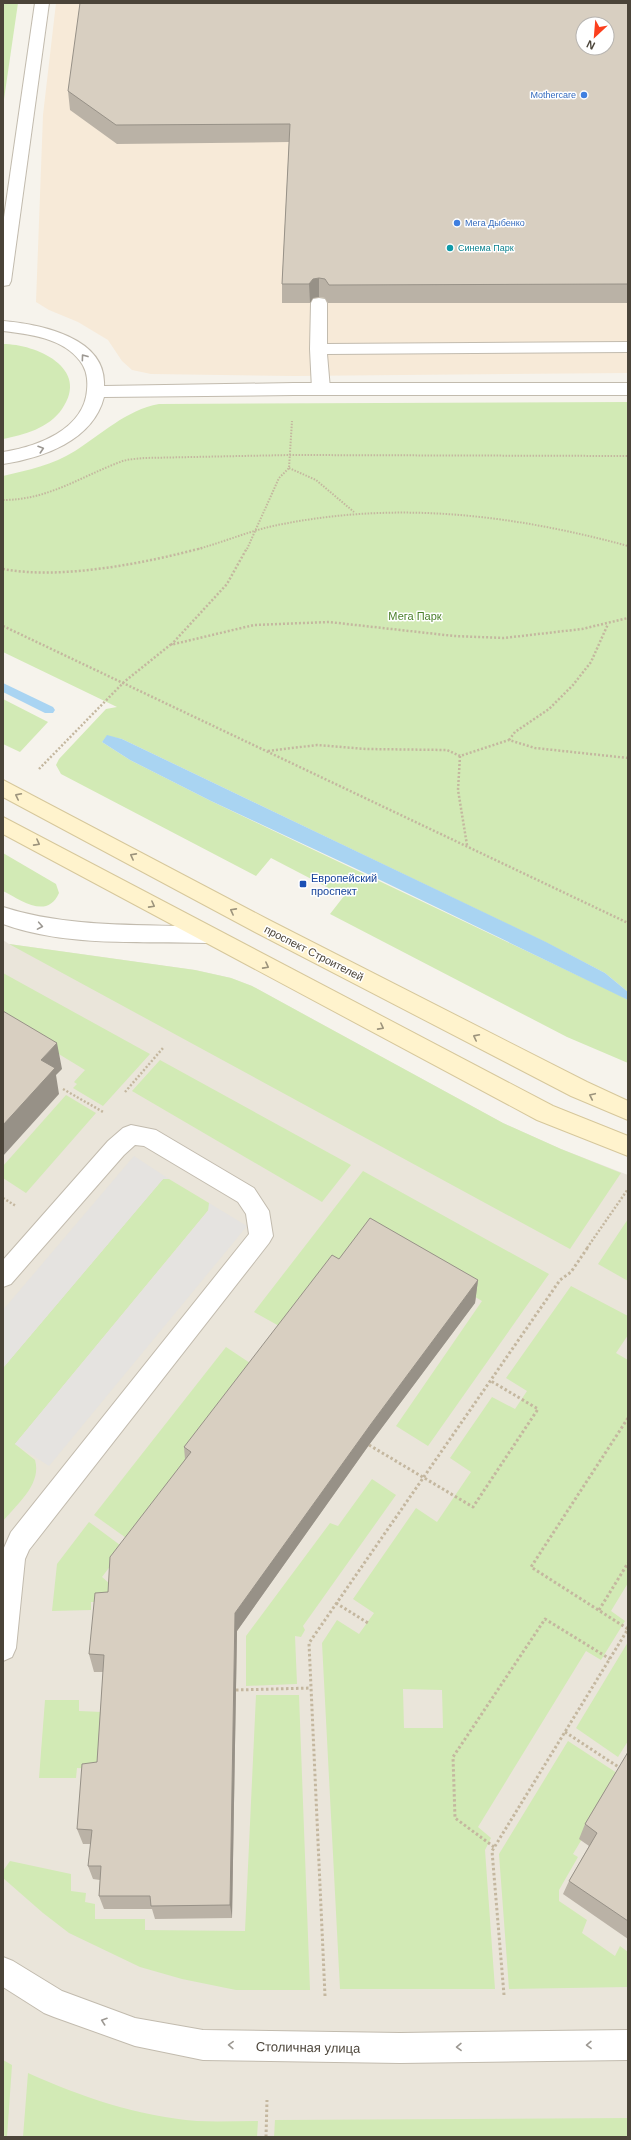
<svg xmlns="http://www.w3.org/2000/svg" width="631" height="2140" viewBox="0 0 631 2140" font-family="Helvetica,sans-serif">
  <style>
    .residential { fill: #eae5da }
    .commercial { fill: #f7ead8; fill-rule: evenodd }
    .green { fill: #d2eab5; fill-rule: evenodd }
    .parking { fill: #e5e3e0 }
    .water { fill: #a9d4f2 }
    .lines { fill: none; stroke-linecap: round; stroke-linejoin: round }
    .stream { fill: #a9d4f2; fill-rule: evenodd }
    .lane-casing { stroke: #c2bbae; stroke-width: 2 }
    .street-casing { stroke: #c2bbae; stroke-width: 2 }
    .secondary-casing { stroke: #d6c79b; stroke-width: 2 }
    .path-far2 { stroke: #c4b79f; stroke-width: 2; stroke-dasharray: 1.5 1.5; stroke-linecap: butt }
    .path-far1 { stroke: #c4b79f; stroke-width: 2.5; stroke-dasharray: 2 2; stroke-linecap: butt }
    .path { stroke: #c4b79f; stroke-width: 3; stroke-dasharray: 2.5 2.5; stroke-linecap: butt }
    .lane { fill: #fff; fill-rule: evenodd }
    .street { fill: #fff; fill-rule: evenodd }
    .secondary { fill: #fff3cd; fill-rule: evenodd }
    .wall { fill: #bab2a6 }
    .shaded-wall { fill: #979187 }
    .building { fill: #d8cfc1; stroke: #979187; fill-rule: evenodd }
    .oneway { stroke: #9c9892 }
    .oneway2 { stroke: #9c937c }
    .shop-dot { fill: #3f7fe0; stroke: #fff; stroke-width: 1.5 }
    .culture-dot { fill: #0f9aa8; stroke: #fff; stroke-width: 1.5 }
    .transit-dot { fill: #1a4fb4; stroke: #fff; stroke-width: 1.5 }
    .labels { text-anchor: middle; stroke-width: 3; stroke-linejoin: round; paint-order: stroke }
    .far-shop-label { font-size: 9px; fill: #366cbe; stroke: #fff; text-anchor: end }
    .far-culture-label { font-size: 9px; fill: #0d838f; stroke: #fff; text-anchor: start }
    .park-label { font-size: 11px; fill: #4a7f2a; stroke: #fff }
    .transit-label { font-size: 11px; fill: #164399; stroke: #fff; text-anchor: start }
    .street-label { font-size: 11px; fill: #4b4439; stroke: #fff }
    .near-street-label { font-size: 13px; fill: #4b4439; stroke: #fff }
  </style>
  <rect width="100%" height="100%" fill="#f6f3ec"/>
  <!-- residential -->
  <path class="residential" d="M3,940l6,4 186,26 36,8 21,8 251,137 58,26 67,26v962h-625z"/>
  <!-- commercial -->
  <path class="commercial" d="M56,3h572v370l-333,3 -144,-2 -19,-4 -10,-9 -14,-21 -30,-18 -29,-12 -13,-8 7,-187zM583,24h24v24h-24z"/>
  <!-- green -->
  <g class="green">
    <path d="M3,3h15l-15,103z"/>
    <path d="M3,344c33,0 88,24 59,65 -13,19 -38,26 -59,30z"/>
    <path d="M628,402v590l-23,-19 -60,-31 -423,-203 -15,-3 -5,6 28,18 81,41 406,193 11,6v63l-61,-26 -237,-123 14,-18 -73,-38 -15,18 -195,-102 -5,-9 3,-6 47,-50 11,-2 -114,-55v-176c25,-6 50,-11 72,-25 27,-17 51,-41 84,-47z"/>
    <path d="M3,699l45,23 -28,30 -17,-8z"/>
    <path d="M3,853l53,31 3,9c-12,27 -38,7 -56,-2z"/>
    <path d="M9,944l186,26 36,8 21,8 251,137 58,26 60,24 -51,76z"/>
    <path d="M3,973l147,81 -47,52 -30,-18 4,-4 -3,-2 11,-12 -82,-50z"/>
    <path d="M160,1060l191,105 -29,37 -190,-111z"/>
    <path d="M66,1095l30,18 -70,80 -23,-15v-12z"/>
    <path d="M363,1171l186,103 -121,172 -32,-20 86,-125 -116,-69 -78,99 -34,-19z"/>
    <path d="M163,1179h6l40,24 1,5 -195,236 20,16c7,24 -18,44 -32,61v-153z"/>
    <path d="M628,1219v62l-30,-17z"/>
    <path d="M571,1286l57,30v19l-12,18 12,7v223l-17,28 14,10 -24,39 -15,-9 -108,176 13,11 -6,12 10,139h-155l-18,-346 15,-23 22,14 15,-21 -21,-14 63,-91 21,14 34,-50 -21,-14 42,-61 23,12 12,-18 -21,-13zM403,1689l39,1 1,38h-39z"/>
    <path d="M226,1347l33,22 -130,171 -35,-25z"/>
    <path d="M372,1479l24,16 -93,131 2,4 -4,7 -6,-1 2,48 -51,2v-50l84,-113 8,3z"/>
    <path d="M89,1522l35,26 -22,29 8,7 -1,18h-18v8l-39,1 5,-47z"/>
    <path d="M628,1642v99l-10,16 -42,-29z"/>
    <path d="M256,1695h43l11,295h-74l-54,-11 -42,-12 -71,-34 -26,-20 -40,-35v-7l7,-10 61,13v17l15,2 -1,9 10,2v15h50v11l100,1z"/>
    <path d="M45,1700h34v11l23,1 -4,57 -21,-1 -1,10h-37z"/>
    <path d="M568,1741l52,34 -47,79 5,3 -19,33v11l28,19 -5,13 33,23 5,-10 8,6v35l-119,2 -10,-135z"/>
    <path d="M3,2060l9,5 -5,72 -4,-2z"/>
    <path d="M28,2073c54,24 109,43 169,48 20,1 40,0 61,0l-1,16h-234z"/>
    <path d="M628,2118v19h-354l1,-17z"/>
  </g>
  <!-- parking -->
  <g class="parking">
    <path d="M134,1156l35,23h-6l-160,189v-58z"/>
    <path d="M209,1203l38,23 -198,240 -34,-22 193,-233z"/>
  </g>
  <!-- water -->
  <path class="water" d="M107,735l15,4 424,203 59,31 23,19v8l-252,-122 -165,-77 -81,-41 -28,-18z"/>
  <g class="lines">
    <!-- stream -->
    <path class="stream" d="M3,683l50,24 2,3 -2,3h-8l-42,-21z"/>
    <!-- lane casing -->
    <g class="lane-casing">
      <g id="lane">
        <path d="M319,298l6,1 2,4v41l301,-2v10l-301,2 3,35 -3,4 -6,2 -6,-2 -3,-4 -2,-40 1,-46 2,-4z"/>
        <path d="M131,1125l25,5 98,58 15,23 4,25 -4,7 -240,307 -4,9 -9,89 -4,9 -9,4v-111l8,-18 238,-298 -3,-20 -8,-12 -94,-56 -9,-1 -11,10 -113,129 -8,3v-27l105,-119 15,-13z"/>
      </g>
    </g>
    <!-- street casing -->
    <g class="street-casing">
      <g id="street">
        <path d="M35,3h14l-38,278 -2,4 -6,1v-62z"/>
        <path d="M3,321c36,3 104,16 101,65l190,-3h334v12h-334l-190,2c-11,44 -62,61 -101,67v-12c33,-5 81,-22 84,-62 1,-10 0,-20 -7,-29 -17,-23 -51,-27 -77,-30z"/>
        <path d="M3,907c65,21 136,17 204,20l7,2 4,6 -4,6 -7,2c-65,-2 -142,4 -204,-19z"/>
        <path d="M3,1957l10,4 49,30 73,27 68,12 197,3 228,-3v30l-228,3 -197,-3 -68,-14 -81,-29 -10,-4 -41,-26z"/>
      </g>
    </g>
    <!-- secondary casing -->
    <g class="secondary-casing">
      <g id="secondary">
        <path d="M3,780l266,140 318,162 41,19v19l-57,-24 -316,-164 -252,-135z"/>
        <path d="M3,817l550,289 75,30v20l-91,-36 -534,-286z"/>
      </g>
    </g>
    <!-- path-far2 -->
    <g class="path-far2">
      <path d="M289,468l27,12 38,32"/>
      <path d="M3,500c45,0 77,-23 117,-38 7,-3 16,-3 24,-4l146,-3 338,1"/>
      <path d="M198,549c29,-8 56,-20 85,-25 117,-23 231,-9 345,22"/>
      <path d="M247,549l32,-71 10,-10 3,-47"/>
    </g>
    <!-- path-far1 -->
    <g class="path-far1">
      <path d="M3,569c59,11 142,-6 199,-21"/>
      <path d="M3,626l625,297"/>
      <path d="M171,645l56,-61 20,-36"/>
      <path d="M509,740l6,-8 34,-23 24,-24 18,-23 17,-38"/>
      <path d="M268,751l49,-6 49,4 81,1 13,6 49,-16 26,8 93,10"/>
      <path d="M460,756l-2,34 9,55"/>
      <path d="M39,769l85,-87 46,-37 84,-20 75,-3 125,14 50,2 78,-9 46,-11"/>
      <path d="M63,1089l40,23"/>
      <path d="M125,1092l38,-44"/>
      <path d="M3,1198l13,8"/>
      <path d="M587,1248l41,-59"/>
    </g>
    <!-- path -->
    <g class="path">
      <path d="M628,1418l-97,149 97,62"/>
      <path d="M369,1445l104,62 65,-98 -47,-28"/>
      <path d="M336,1603l32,20"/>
      <path d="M599,1610l29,-47"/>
      <path d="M236,1690l75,-2"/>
      <path d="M565,1732l55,36"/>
      <path d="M494,1847l-39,-29 -2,-61 92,-138 65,40"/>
      <path d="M504,1995l-12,-144 136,-222"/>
      <path d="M325,1996l-16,-353 251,-363 11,-8 17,-25"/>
      <path d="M266,2137l1,-37"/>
    </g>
    <!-- lane -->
    <use href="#lane" class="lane"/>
    <!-- street -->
    <use href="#street" class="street"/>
    <!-- secondary -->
    <use href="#secondary" class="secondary"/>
  </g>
  <!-- wall -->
  <g class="wall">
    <path d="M628,3v300h-300l-3,-5 -6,-1 -6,1 -3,5h-28v-19l7,-142 -172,2 -47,-34 -2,-19z"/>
    <path d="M339,1259l139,21 -3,23 -106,142 -132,186 -5,287 -77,1 -3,-10h-48l-5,-13 1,-16 -7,-1 -5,-13 3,-22h-8l-6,-15 20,-67 6,-90h-9l-5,-18 19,-62 77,-133 -1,-12z"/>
    <path d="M628,1752v187l-65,-45 6,-13 20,-35 -10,-7 6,-15z"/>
  </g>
  <!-- shaded-wall -->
  <g class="shaded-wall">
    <path d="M319,278v19l-6,1 -3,5 -1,-19 4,-5z"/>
    <path d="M57,1043l5,26 -6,6 3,19 -56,62v-31l38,-65z"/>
    <path d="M478,1280l-3,23 -106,142 -132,186 -5,287 -2,-13 5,-292 136,-189z"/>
  </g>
  <!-- building -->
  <g class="building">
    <path d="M80,3h548v281l-299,1 -4,-6 -6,-1 -6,1 -4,5h-27l8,-160 -174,1 -48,-34zM583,24h24v24h-24z"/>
    <path d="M3,1011l54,32 -16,17 14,8 -52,57z"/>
    <path d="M370,1218l108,62 -107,144 -136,189 -5,292 -79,1 -1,-10h-51l2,-30h-13l4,-36 -15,-1 5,-65 15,-2 7,-107 -15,-1 6,-61 13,-1 2,-35 81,-105 -7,-5 148,-192 7,4z"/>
    <path d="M628,1752v169l-59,-40 28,-48 -12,-9z"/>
  </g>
  <!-- one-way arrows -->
  <defs><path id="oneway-chevron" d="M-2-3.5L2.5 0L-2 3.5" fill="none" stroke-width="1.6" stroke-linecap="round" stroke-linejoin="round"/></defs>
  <g class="oneway">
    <use href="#oneway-chevron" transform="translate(84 357) rotate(-126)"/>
    <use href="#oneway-chevron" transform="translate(41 449) rotate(-18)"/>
    <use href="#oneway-chevron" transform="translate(40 926) rotate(10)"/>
    <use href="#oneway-chevron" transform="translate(104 2021) rotate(-161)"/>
    <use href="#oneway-chevron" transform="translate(231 2045) rotate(-178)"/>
    <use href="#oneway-chevron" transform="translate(589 2045) rotate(179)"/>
    <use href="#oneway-chevron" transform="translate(459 2047) rotate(179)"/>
  </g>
  <g class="oneway2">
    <use href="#oneway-chevron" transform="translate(18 796) rotate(-153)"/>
    <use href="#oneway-chevron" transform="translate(37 843) rotate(28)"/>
    <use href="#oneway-chevron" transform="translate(133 856) rotate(-152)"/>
    <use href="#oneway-chevron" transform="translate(152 905) rotate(28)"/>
    <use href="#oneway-chevron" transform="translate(233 911) rotate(-152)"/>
    <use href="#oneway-chevron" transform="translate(266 966) rotate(28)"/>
    <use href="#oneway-chevron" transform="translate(381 1027) rotate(28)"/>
    <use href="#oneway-chevron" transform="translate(476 1037) rotate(-153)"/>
    <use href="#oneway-chevron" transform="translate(592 1096) rotate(-155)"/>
  </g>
  <!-- markers -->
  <g class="shop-dot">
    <circle cx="584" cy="95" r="4"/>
    <circle cx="457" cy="223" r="4"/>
  </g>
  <circle class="culture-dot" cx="450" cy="248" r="4"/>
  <rect class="transit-dot" x="299" y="880" width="8" height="8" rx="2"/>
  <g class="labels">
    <!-- far-shop labels -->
    <g class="far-shop-label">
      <text x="576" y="98">Mothercare</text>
      <text x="465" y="226" text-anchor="start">Мега Дыбенко</text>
    </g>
    <!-- far-culture labels -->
    <g class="far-culture-label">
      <text x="458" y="251">Синема Парк</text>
    </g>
    <!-- park labels -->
    <g class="park-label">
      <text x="415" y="620">Мега Парк</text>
    </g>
    <!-- transit labels -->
    <g class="transit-label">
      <text x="311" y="882">Европейский<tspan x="311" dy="13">проспект</tspan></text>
    </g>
    <!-- street labels -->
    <g class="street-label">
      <text transform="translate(314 953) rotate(27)" y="4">проспект Строителей</text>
    </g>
    <!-- near-street labels -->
    <g class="near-street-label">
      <text transform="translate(308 2047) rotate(1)" y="5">Столичная улица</text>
    </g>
  </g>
  <!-- border -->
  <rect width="631" height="2140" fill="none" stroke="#4b4439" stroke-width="8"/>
  <!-- north arrow -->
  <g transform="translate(595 36) rotate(206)"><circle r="19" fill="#ffffff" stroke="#b7b4b0"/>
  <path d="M0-3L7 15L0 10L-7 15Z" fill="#fc3f1d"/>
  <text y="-6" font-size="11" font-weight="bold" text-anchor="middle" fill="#4b4439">N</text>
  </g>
</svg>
